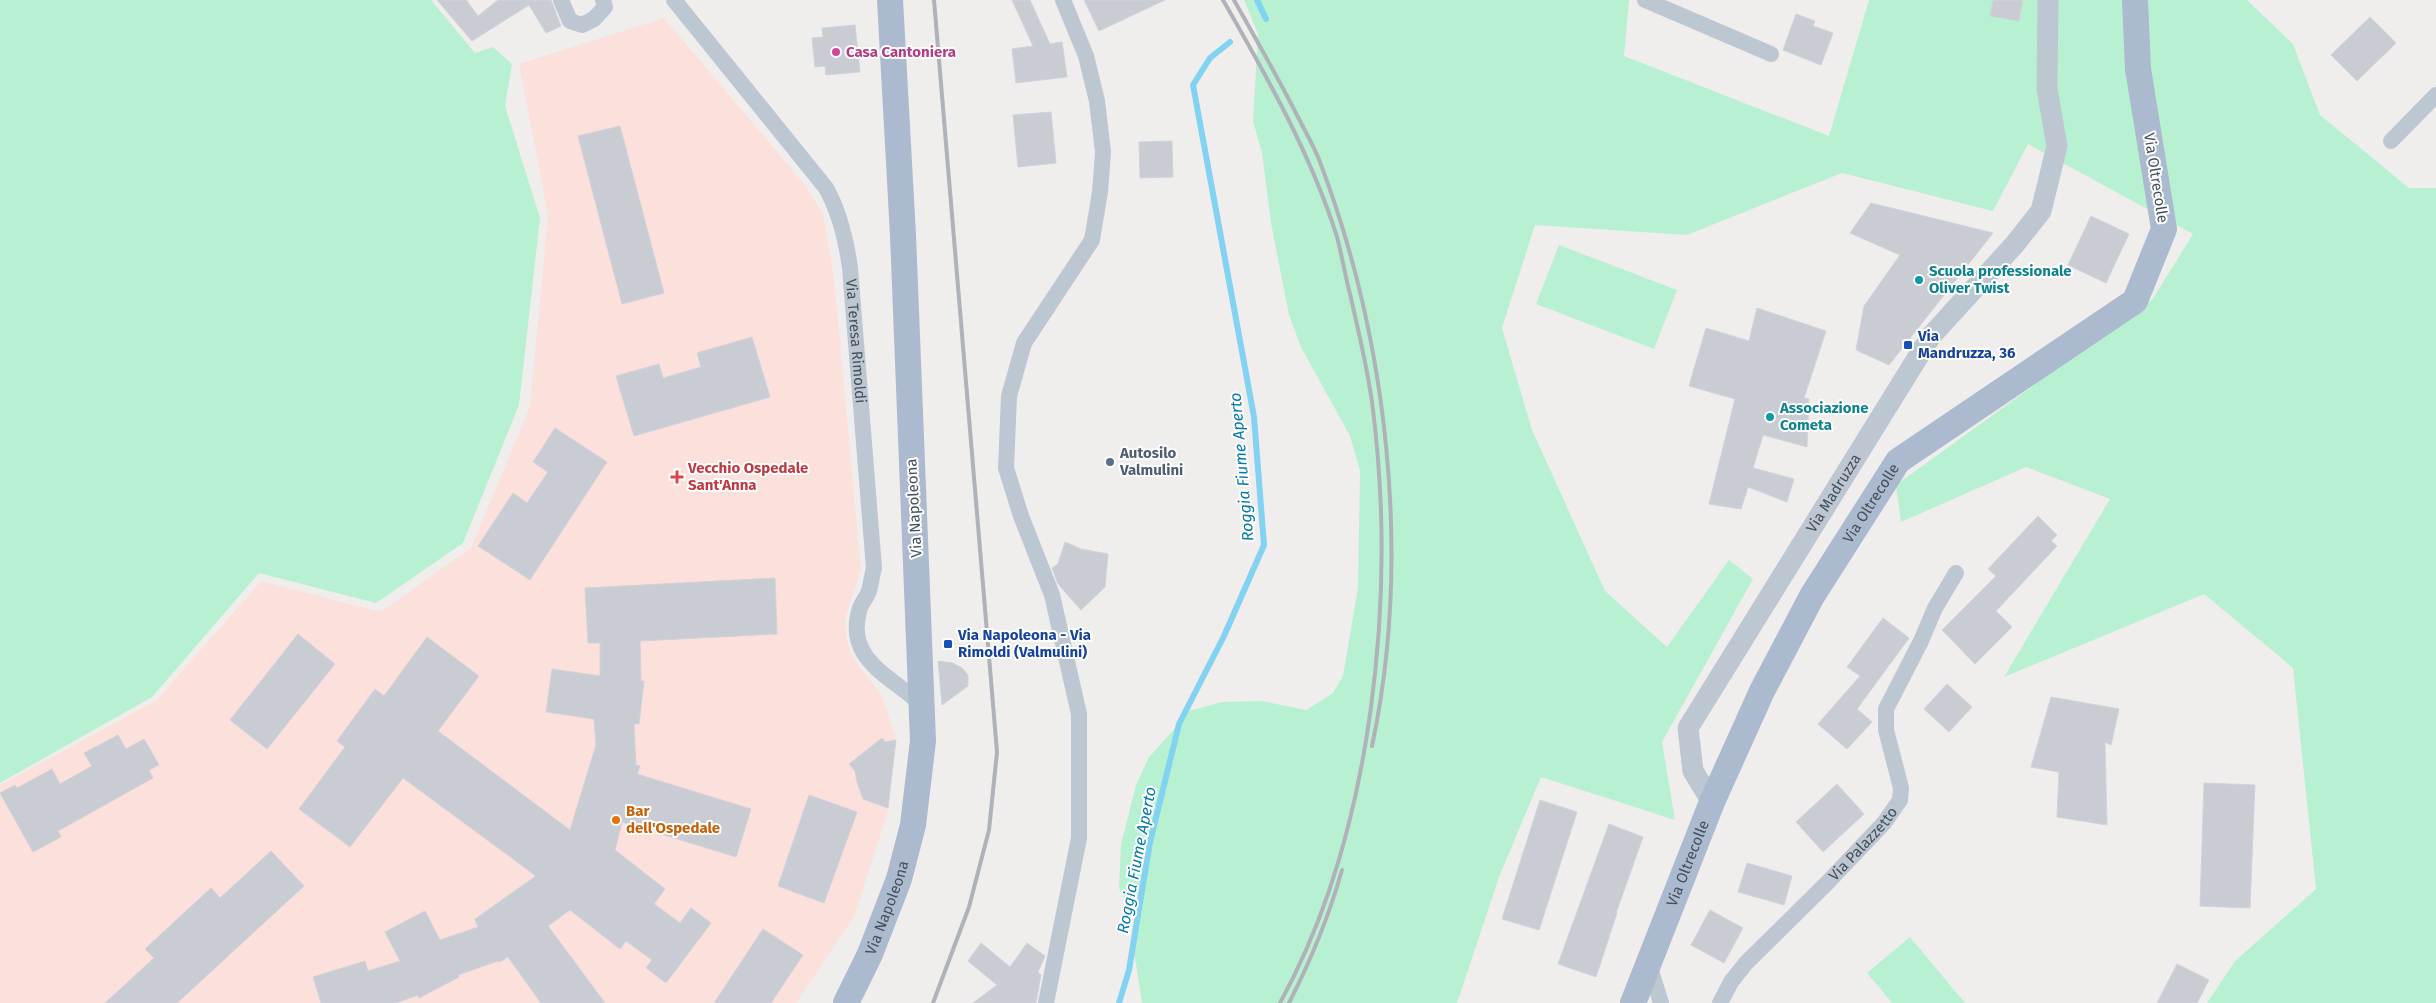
<svg xmlns="http://www.w3.org/2000/svg" width="2436" height="1003" viewBox="0 0 2436 1003" font-family="'Fira Sans',sans-serif">
  <style>
    .medical { fill: #fce0db }
    .green { fill: #b8f1d2 }
    .lines { fill: none; stroke-linecap: round; stroke-linejoin: round }
    .stream { stroke: #82d3f1; stroke-width: 6 }
    .building { fill: #c9ccd3; stroke: #d1d3da }
    .minor { stroke: #bdc7d1; stroke-width: 16 }
    .tertiary { stroke: #bdc7d1; stroke-width: 21 }
    .primary { stroke: #abbace; stroke-width: 26 }
    .rail { stroke: #afb2b8; stroke-width: 4 }
    .hotel-dot { fill: #d1479c; stroke: #fff; stroke-width: 2 }
    .culture-dot { fill: #0f9aa8; stroke: #fff; stroke-width: 2 }
    .transit-dot { fill: #1a4fb4; stroke: #fff; stroke-width: 2 }
    .service-dot { fill: #5c6f8a; stroke: #fff; stroke-width: 2 }
    .health-dot { fill: #e0444e; stroke: #fff; stroke-width: 2 }
    .food-dot { fill: #e8710a; stroke: #fff; stroke-width: 2 }
    .labels { text-anchor: middle; stroke-width: 4; stroke-linejoin: round; paint-order: stroke }
    .hotel-label { font-size: 15px; font-weight: bold; fill: #b23c85; stroke: #fff; text-anchor: start }
    .street-label { font-size: 15px; fill: #444f5c; stroke: #fff }
    .culture-label { font-size: 15px; font-weight: bold; fill: #0d838f; stroke: #fff; text-anchor: start }
    .transit-label { font-size: 15px; font-weight: bold; fill: #164399; stroke: #fff; text-anchor: start }
    .service-label { font-size: 15px; font-weight: bold; fill: #4e5e75; stroke: #fff; text-anchor: start }
    .health-label { font-size: 15px; font-weight: bold; fill: #be3a42; stroke: #fff; text-anchor: start }
    .food-label { font-size: 15px; font-weight: bold; fill: #c56008; stroke: #fff; text-anchor: start }
    .water-label { font-size: 16px; font-style: italic; fill: #047aa8; stroke: #fff }
  </style>
  <rect width="100%" height="100%" fill="#f0eded"/>
  <!-- medical -->
  <path class="medical" d="M664,18l141,167 18,29 11,64 27,291 -16,50 2,21 5,16 30,40 14,44 -9,74 -32,101 -59,88h-796v-218l156,-84 105,-120 120,31 90,-64 59,-142 18,-191 -29,-151z"/>
  <!-- green -->
  <g class="green">
    <path d="M0,0h431l44,53 18,-6 19,17 -7,42 35,112 -21,187 -56,138 -87,60 -117,-30 -107,124 -152,86z"/>
    <path d="M1244,0h385l-5,56 205,80 40,-136h378l46,44 27,71 89,73h27v815h-229l28,-42 81,-72 -23,-221 -89,-74 -200,83 106,-178 -84,-32 -125,55 -5,-37 256,-185 41,-66 -165,-90 -35,67 -151,-38 -155,62 -152,-10 -33,103 30,102 73,161 62,56 62,-87 24,19 -91,163 13,78 -134,-43 -42,100 -42,126h-315l-9,-58 4,-21 -18,-36 2,-44 15,-59 13,-28 30,-33 6,-12 37,-10 40,-1 44,9 27,-17 10,-17 15,-88 2,-117 -10,-35 -49,-89 -12,-32 -18,-92 -9,-70 -9,-32 5,-87z"/>
    <path d="M1559,245l118,45 -23,59 -118,-45z"/>
    <path d="M1910,937l55,66h-73l-25,-30z"/>
  </g>
  <g class="lines">
    <!-- stream -->
    <g class="stream">
      <path d="M1257,0l9,19"/>
      <path d="M1119,1003l10,-33 21,-128 29,-118 45,-88 40,-91 -10,-128 -61,-332 17,-27 20,-16"/>
    </g>
  </g>
  <!-- building -->
  <g class="building">
    <path d="M437,0h29l12,16 20,-16h53l10,26 -15,7 -17,-28 -57,36z"/>
    <path d="M1012,0h18l20,44 12,-2 5,35 -51,6 -4,-34 21,-3z"/>
    <path d="M1084,0h81l-66,31z"/>
    <path d="M1993,0h30l-4,21 -29,-5z"/>
    <path d="M1796,14l19,7 -2,5 20,7 -12,32 -38,-15z"/>
    <path d="M2370,17l26,26 -39,38 -26,-26z"/>
    <path d="M855,25l5,47 -34,3 -1,-9 -10,1 -3,-29 11,-1 -1,-9z"/>
    <path d="M1051,112l5,51 -38,4 -5,-52z"/>
    <path d="M620,126l44,167 -42,11 -44,-168z"/>
    <path d="M1172,141l1,36 -33,1 -1,-36z"/>
    <path d="M1871,203l122,30 -104,132 -33,-15 8,-44 36,-51 -50,-22z"/>
    <path d="M2091,216l38,18 -23,49 -38,-18z"/>
    <path d="M1757,308l69,23 -22,67 5,1 -2,48 -44,-12 -10,33 41,11 -7,23 -39,-15 -7,22 -32,-5 26,-105 -46,-13 17,-58 43,13z"/>
    <path d="M752,337l18,60 -136,39 -18,-60 43,-12 4,14 38,-11 -4,-14z"/>
    <path d="M555,428l52,34 -77,118 -52,-34 35,-53 14,10 21,-31 -15,-10z"/>
    <path d="M2038,516l19,19 -6,6 6,5 -61,65 16,16 -37,37 -33,-34 54,-54 -8,-7z"/>
    <path d="M1065,542l16,7 27,5 -3,33 -24,23 -23,-26 -6,-16 6,-4z"/>
    <path d="M775,578l2,56 -137,7 1,40h3l-5,43h-5l2,41 4,1 -3,8 114,35 -15,48 -114,-35 -7,28 50,39 -11,15 26,19 11,-15 20,15 -45,60 -20,-15 6,-8 -26,-19 -6,8 -50,-39 -22,16 57,77h-64l-33,-46 -8,5 -2,-1 -40,14 1,2 -40,21 -1,-3 -22,8h-75l-8,-26 52,-16 3,10 32,-10 -15,-29 40,-21 15,29 38,-13 -3,-8 61,-43 -133,-98 -53,69 -51,-38 46,-62 -8,-6 38,-52 9,7 43,-59 52,39 -41,55 132,99 26,-85 -2,-26 -48,-7 6,-43 48,7v-33h-12l-3,-55z"/>
    <path d="M1883,618l26,20 -52,71 15,13 -25,27 -29,-25 42,-48 -13,-9z"/>
    <path d="M298,634l37,30 -68,85 -37,-29z"/>
    <path d="M938,661l15,2 9,5 6,7v11l-26,19z"/>
    <path d="M1947,684l25,23 -23,25 -25,-23z"/>
    <path d="M2051,697l68,12 -8,36 -6,-3 2,83 -50,-8 2,-45 -28,-5z"/>
    <path d="M118,735l8,14 18,-10 15,26 -10,5 4,8 -95,53 3,6 -28,15 -33,-59 15,-8 2,3 35,-19 8,15 32,-18 -8,-13z"/>
    <path d="M882,738l3,4 11,-2 -8,68 -25,-9 -6,-17 -2,-11 -6,-7z"/>
    <path d="M2204,783l51,2 -5,123 -50,-2z"/>
    <path d="M1837,784l27,30 -41,38 -27,-30z"/>
    <path d="M809,795l48,17 -33,91 -46,-17z"/>
    <path d="M1540,800l37,12 -38,118 -37,-11z"/>
    <path d="M1609,824l34,13 -27,76h1l-21,64 -38,-13z"/>
    <path d="M271,851l33,35 -127,117h-72l49,-45 -9,-9 66,-61 9,10z"/>
    <path d="M1747,863l45,13 -8,29 -46,-13z"/>
    <path d="M1710,910l33,18 -19,35 -33,-18z"/>
    <path d="M763,929l40,26 -32,48h-57z"/>
    <path d="M981,943l29,24 17,-24 18,13 -7,16 3,3 -5,28h-63l24,-18 -29,-24z"/>
    <path d="M2177,964l32,16 -12,23h-40z"/>
  </g>
  <g class="lines">
    <!-- minor -->
    <g class="minor">
      <path d="M561,0l9,21 12,4 12,-6 11,-12 -2,-7"/>
      <path id="s1" d="M674,0l152,188c14,25 20,51 24,80l24,300c-2,7 -3,16 -5,23 -2,6 -7,11 -9,17 -17,53 34,69 63,98"/>
      <path d="M1645,0l126,54"/>
      <path d="M2391,141l45,-46"/>
      <path d="M1649,964l12,39"/>
      <path d="M1046,1003l33,-165v-124l-27,-119 -31,-79 -15,-48 3,-72 15,-53 68,-103 8,-48 3,-40 -6,-51 -11,-45 -23,-56"/>
      <path id="s2" d="M1720,1003l11,-21 15,-19 82,-81 56,-59 16,-23 1,-12 -15,-58v-21l35,-68 14,-33 21,-35"/>
    </g>
    <!-- tertiary -->
    <path class="tertiary" id="s3" d="M1712,802l-19,-31 -5,-43 243,-392 84,-92 26,-33 16,-65 -10,-57 1,-89"/>
    <!-- primary -->
    <g class="primary">
      <path id="s4" d="M846,1003l24,-49 29,-75 14,-54 10,-84 -20,-506 -13,-235"/>
      <path id="s5" d="M1633,1003l79,-201 50,-111 50,-95 86,-135 237,-160 29,-72 -26,-160 -3,-69"/>
    </g>
    <!-- rail -->
    <g class="rail">
      <path d="M1223,0c43,75 88,154 114,237 5,19 8,38 13,57 8,35 17,72 22,108 25,191 2,430 -92,601"/>
      <path d="M1234,0c23,41 46,81 67,123 7,13 14,26 19,39 68,180 92,395 52,584"/>
      <path d="M933,1003l36,-96 20,-77 8,-78 -63,-752"/>
      <path d="M1289,1003c22,-43 40,-87 53,-133"/>
    </g>
  </g>
  <!-- markers -->
  <circle class="hotel-dot" cx="836" cy="52" r="5"/>
  <g class="culture-dot">
    <circle cx="1919" cy="280" r="5"/>
    <circle cx="1770" cy="417" r="5"/>
  </g>
  <g class="transit-dot">
    <rect x="1903" y="340" width="10" height="10" rx="2.5"/>
    <rect x="943" y="639" width="10" height="10" rx="2.5"/>
  </g>
  <circle class="service-dot" cx="1110" cy="462" r="5"/>
  <path class="health-dot" d="M674.5 469.5h5v5h5v5h-5v5h-5v-5h-5v-5h5z"/>
  <circle class="food-dot" cx="616" cy="820" r="5"/>
  <g class="labels">
    <!-- hotel labels -->
    <g class="hotel-label">
      <text x="846" y="57">Casa Cantoniera</text>
    </g>
    <!-- street labels -->
    <g class="street-label">
      <text transform="translate(2156 178) rotate(81)" y="5">Via Oltrecolle</text>
      <text dy="5" stroke="none"><textPath href="#s1" startOffset="399">Via Teresa Rimoldi</textPath></text>
      <text dy="5" stroke="none"><textPath href="#s3" startOffset="356">Via Madruzza</textPath></text>
      <text dy="5" stroke="none"><textPath href="#s5" startOffset="555">Via Oltrecolle</textPath></text>
      <text transform="translate(914 508) rotate(-93)" y="5">Via Napoleona</text>
      <text dy="5" stroke="none"><textPath href="#s2" startOffset="215">Via Palazzetto</textPath></text>
      <text dy="5" stroke="none"><textPath href="#s5" startOffset="150">Via Oltrecolle</textPath></text>
      <text dy="5" stroke="none"><textPath href="#s4" startOffset="104">Via Napoleona</textPath></text>
    </g>
    <!-- culture labels -->
    <g class="culture-label">
      <text x="1929" y="276">Scuola professionale<tspan x="1929" dy="17">Oliver Twist</tspan></text>
      <text x="1780" y="413">Associazione<tspan x="1780" dy="17">Cometa</tspan></text>
    </g>
    <!-- transit labels -->
    <g class="transit-label">
      <text x="1918" y="341">Via<tspan x="1918" dy="17">Mandruzza, 36</tspan></text>
      <text x="958" y="640">Via Napoleona - Via<tspan x="958" dy="17">Rimoldi (Valmulini)</tspan></text>
    </g>
    <!-- service labels -->
    <g class="service-label">
      <text x="1120" y="458">Autosilo<tspan x="1120" dy="17">Valmulini</tspan></text>
    </g>
    <!-- health labels -->
    <g class="health-label">
      <text x="688" y="473">Vecchio Ospedale<tspan x="688" dy="17">Sant'Anna</tspan></text>
    </g>
    <!-- food labels -->
    <g class="food-label">
      <text x="626" y="816">Bar<tspan x="626" dy="17">dell'Ospedale</tspan></text>
    </g>
    <!-- water labels -->
    <g class="water-label">
      <text transform="translate(1241 467) rotate(-95)" y="6">Roggia Fiume Aperto</text>
      <text transform="translate(1136 860) rotate(-79)" y="6">Roggia Fiume Aperto</text>
    </g>
  </g>
</svg>
